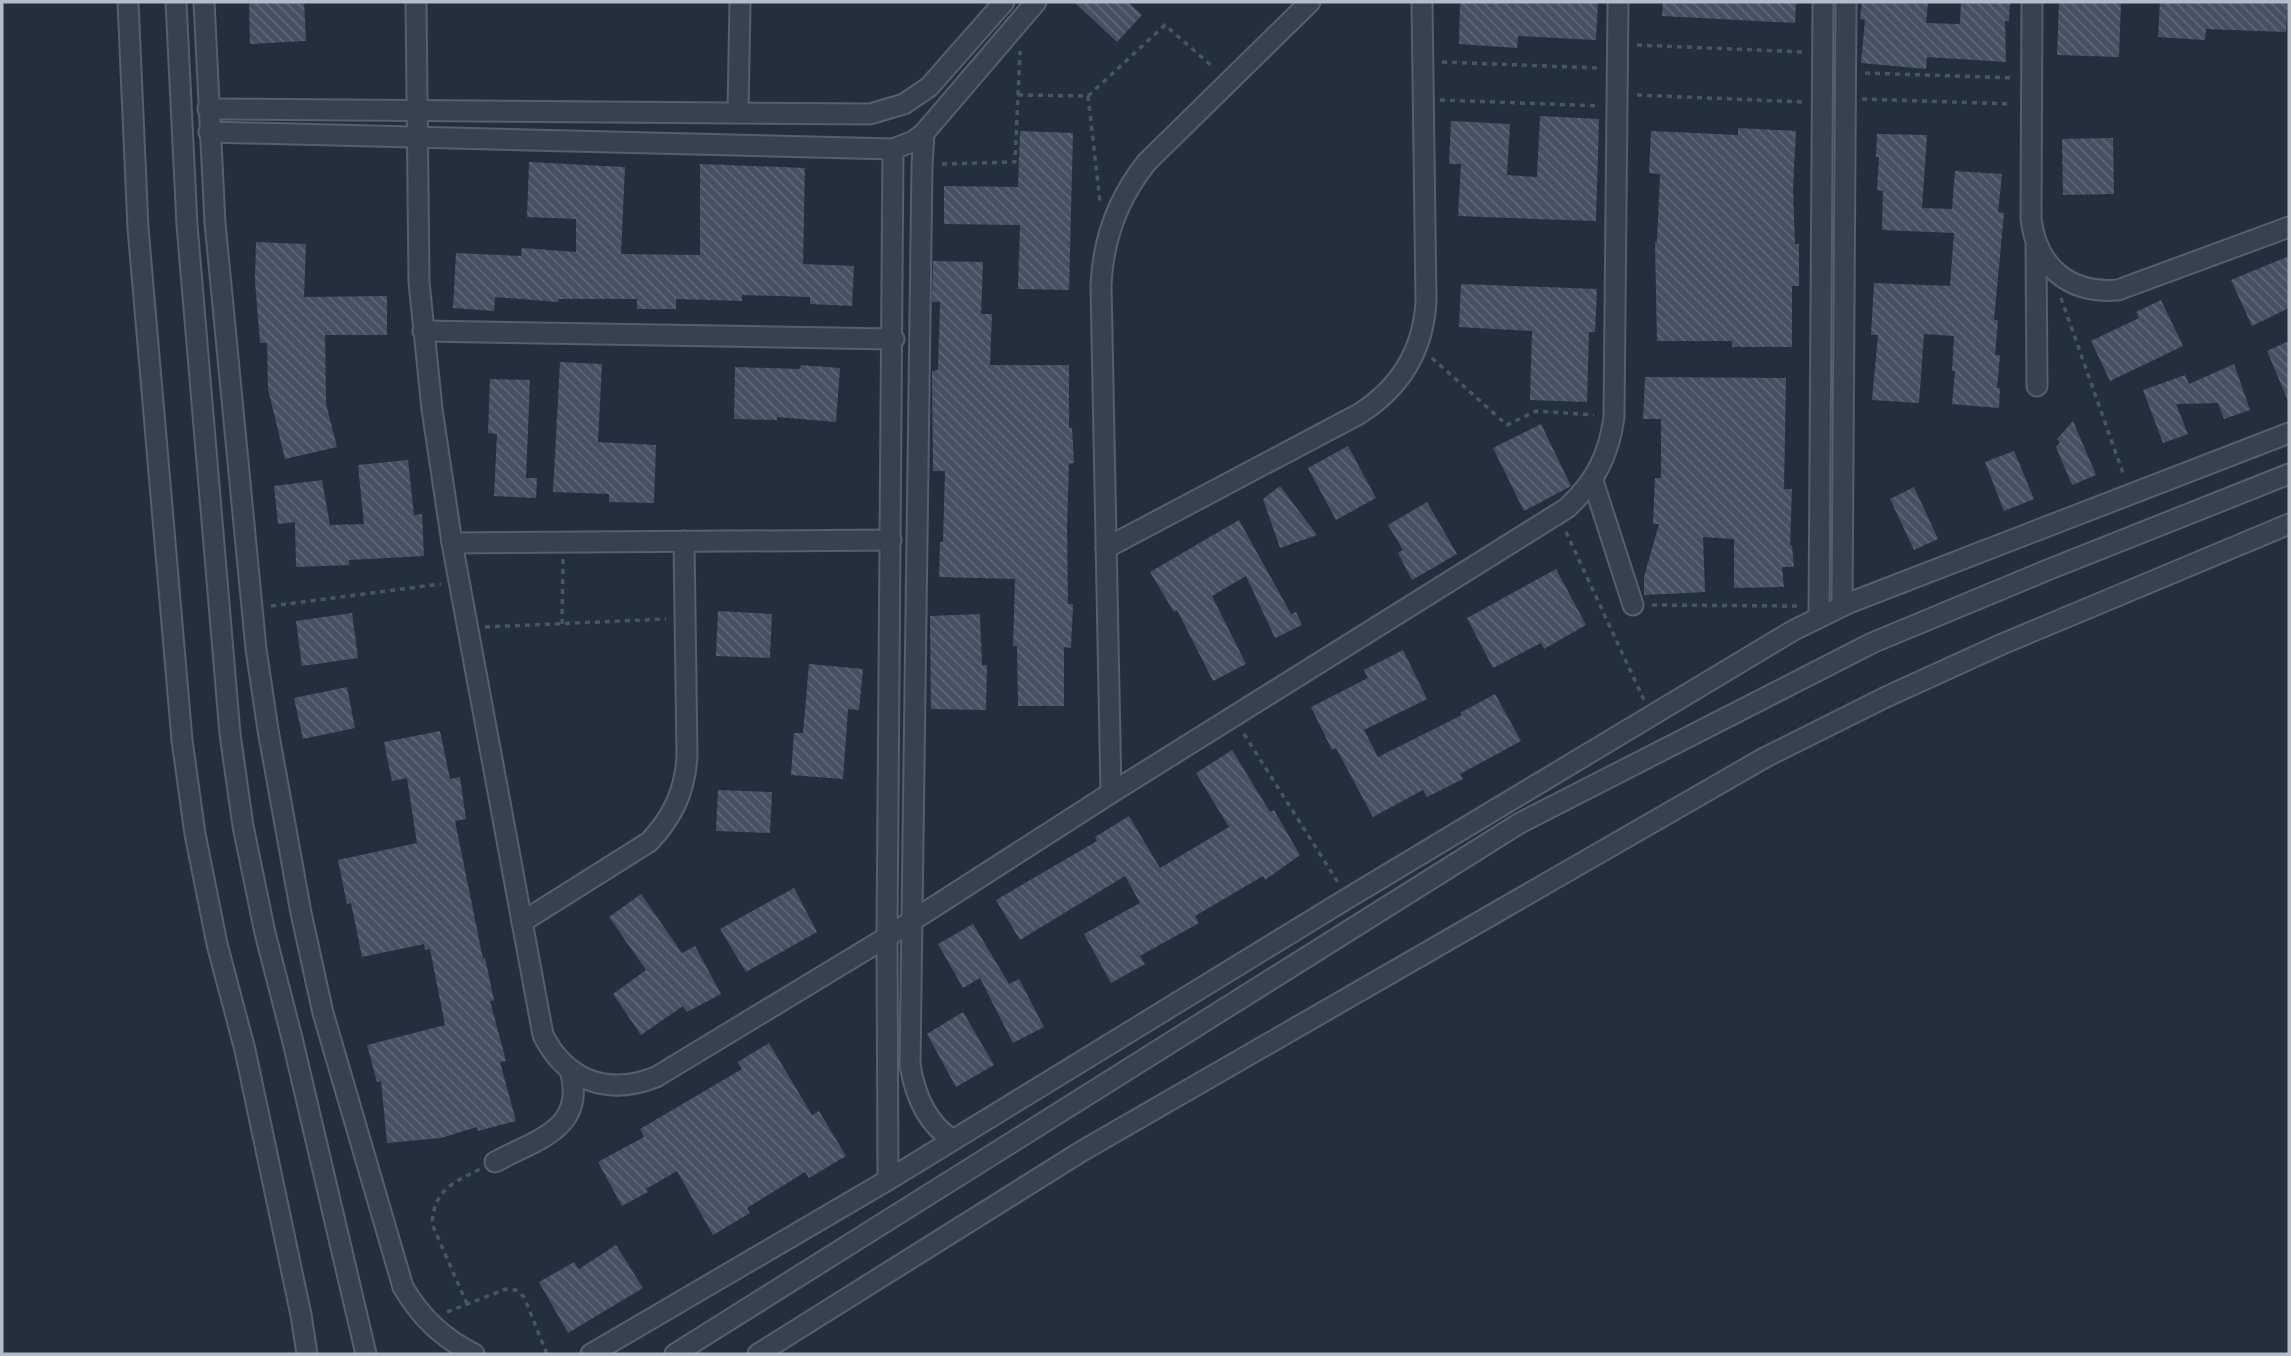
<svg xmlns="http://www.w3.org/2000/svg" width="2291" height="1356" viewBox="0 0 2291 1356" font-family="'Varela Round',sans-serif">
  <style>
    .building { fill: url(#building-back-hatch) }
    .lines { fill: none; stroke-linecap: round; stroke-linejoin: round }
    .minor-casing { stroke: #565f6c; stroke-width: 23 }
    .path { stroke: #44595c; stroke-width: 3.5; stroke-dasharray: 5 5; stroke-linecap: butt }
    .minor { stroke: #38414e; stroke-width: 19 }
  </style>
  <defs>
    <pattern id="building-back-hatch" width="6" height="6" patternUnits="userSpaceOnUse" patternTransform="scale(1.75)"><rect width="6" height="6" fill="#455162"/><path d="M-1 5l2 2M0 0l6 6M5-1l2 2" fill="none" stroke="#5d6877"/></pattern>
  </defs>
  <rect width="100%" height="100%" fill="#242f3e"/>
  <!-- building -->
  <g class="building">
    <path d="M249,2h55l2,39 -56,3z"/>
    <path d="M1074,2h54l14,13 -25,27z"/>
    <path d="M1460,2h138l-2,38 -78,-4 -1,12 -58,-4z"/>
    <path d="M1663,2h133l-1,21 -133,-7z"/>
    <path d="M1862,2h66l-2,21 34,1 1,-22h49l-1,19h-4l1,41 -79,-5 -1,12 -65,-6 4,-43 -5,-1z"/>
    <path d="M2059,2h62l-2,55 -62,-2z"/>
    <path d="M2160,2h128l-2,30 -80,-3 -1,11 -47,-3z"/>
    <path d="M1540,116l59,3 -3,102 -138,-5 3,-52h-12l2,-43 59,3 -3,51 30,2z"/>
    <path d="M1738,128l58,3 -3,57 2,56h4v42h-7v61h-60v-6h-75l-2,-99h2l3,-68 -11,-1 2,-42 87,4z"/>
    <path d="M1020,131l53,2 -4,157 -51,-1 2,-64 -76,-1v-38l74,1z"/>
    <path d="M1877,134l50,1 -5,73 30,1 3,-38 47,3 -4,38 6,1 -10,107h4l-3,35h5l-3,33h3l-1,20 -47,-4 3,-33h-3l2,-35 -30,-2 -5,69 -47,-3 6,-65h-7l3,-52 76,3 4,-53 -72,-3 1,-39 -6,-1 2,-33h-3z"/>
    <path d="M2113,138l1,56 -51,1 -1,-56z"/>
    <path d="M529,162l96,5 -4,87 79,1v-91l105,4 -2,96 51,2 -2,40 -42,-2v-7l-68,-2v6l-66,-2v10h-39v-10h-79v3l-63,-5 -1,14 -41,-3 3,-55 65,3 1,-8 54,4v-33l-49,-2z"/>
    <path d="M256,242l50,2 -2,53 83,-1v39h-62l1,69 11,43 -52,12 -17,-70 -1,-46h-7l-5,-62z"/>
    <path d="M2289,256v52l-37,18 -21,-46z"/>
    <path d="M933,261l50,1 -2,52h11l-2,51h79v63h3l2,35 -5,1 -2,65 1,75h5l-2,44 -7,-1v59h-46l-1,-60h-4l2,-67 -76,-2 1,-35h3l2,-71h-12l-1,-100 6,-1 2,-68h-8z"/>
    <path d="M1461,284l136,5 -2,43h-6l-2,70 -57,-2 2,-69 -73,-4z"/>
    <path d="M2161,300l22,46 -73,35 -19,-40 48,-23 -3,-6z"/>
    <path d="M2289,341v62l-22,-52z"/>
    <path d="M560,362l42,2 -4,78 58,3 -2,58 -45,-1v-8l-56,-2z"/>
    <path d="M2234,364l16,46 -26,9 -6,-16 -42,1 12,30 -25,9 -20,-53 42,-15 4,9z"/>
    <path d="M801,365l39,3 -4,54 -59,-5v3l-43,-1 1,-52 65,2z"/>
    <path d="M1645,377l141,1 -2,111h8l-2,57 2,-1 2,22h-12l2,20 -50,1v-49l-31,-2 2,55 -61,3v-18l15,-53h-6l2,-46h6v-59h-18z"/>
    <path d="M490,379l40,1 -4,98h11l-1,20 -42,-2 3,-62 -9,-1z"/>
    <path d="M2073,421l23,54 -24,10 -16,-38 4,-5 -3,-3z"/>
    <path d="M1541,424l30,62 -47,25 -31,-63z"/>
    <path d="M1348,446l28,52 -40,22 -28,-52z"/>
    <path d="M2014,451l20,48 -30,12 -19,-49z"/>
    <path d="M408,460l6,55 8,-1 2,42 -75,4v5l-53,2 -1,-45 -17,2 -4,-38 48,-6 8,45 34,-1 -6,-59z"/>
    <path d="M1280,486l37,49 -37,13 -17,-49z"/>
    <path d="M1914,487l24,52 -24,11 -24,-51z"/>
    <path d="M1427,502l30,52 -45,26 -14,-27 5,-3 -15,-25z"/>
    <path d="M1239,520l52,94 5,-2 6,13 -27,13 -29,-62 -34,20 34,68 -33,17 -36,-71 -3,2 -24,-40z"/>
    <path d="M1556,569l30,56 -42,24 -3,-6 -48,25 -26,-50z"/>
    <path d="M718,611l54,3 -2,44 -54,-2z"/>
    <path d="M352,613l6,45 -56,8 -6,-45z"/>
    <path d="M980,614l2,51h5l-1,45 -55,-1 -1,-93z"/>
    <path d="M1403,650l24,49 -63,31 14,27 84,-42 -2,-2 35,-19 26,47 -61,33 3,5 -36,18 -4,-7 -50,27 -37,-69 -4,2 -21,-43 57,-29 -4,-8z"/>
    <path d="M809,664l54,5 -4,41 -11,-1 -5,70 -52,-4 3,-42h9z"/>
    <path d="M347,687l8,41 -52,11 -9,-41z"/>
    <path d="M440,731l10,48 10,-2 6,42 -11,2 28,138 2,-1 9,42 -4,1 16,60 -6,1 16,59 -38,10 -1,-4 -36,11 -54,5 -6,-62 -4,1 -10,-37 78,-20 -15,-76 -5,1 -1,-6 -62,13 -11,-54 -4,1 -9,-44 79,-17 -10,-65 -15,3 -8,-39z"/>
    <path d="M1232,750l38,62 4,-2 26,45 -35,25 -2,-4 -68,40 4,7 -59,33 5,8 -34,19 -27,-49 56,-31 -15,-27 -105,64 -24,-40 101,-59 -2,-4 34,-21 31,52 69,-41 -33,-54z"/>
    <path d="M718,790l54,2 -2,41 -54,-2z"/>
    <path d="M794,888l23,44 -71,40 -26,-43z"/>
    <path d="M641,894l41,59 13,-7 26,48 -34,18 -4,-6 -42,29 -28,-41 33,-24 -37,-53z"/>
    <path d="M973,924l36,60 10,-5 25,48 -31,16 -33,-65 -17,10 -25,-44z"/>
    <path d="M963,1012l31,53 -38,22 -29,-53z"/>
    <path d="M769,1043l43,72 7,-4 27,45 -37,22 -4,-6 -58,36 3,5 -37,22 -36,-64 -31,18 2,3 -26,14 -24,-44 46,-25 -4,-8 102,-60 -4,-7z"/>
    <path d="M616,1245l27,43 -75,45 -29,-51 35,-20 5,7z"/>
  </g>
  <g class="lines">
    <!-- minor casing -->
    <g class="minor-casing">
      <g id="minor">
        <path d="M128,2l10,226 44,512 13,94 22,110 28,106 56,265 6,39"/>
        <path d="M176,2l11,223 43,509 13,92 22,107 27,105 74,316"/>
        <path d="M204,2l11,221 41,426 12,81 33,183 22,100 80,274c18,31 40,51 71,67"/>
        <path d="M416,2l3,280 13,127 20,134 91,492c23,46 65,61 113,42l231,-140 224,-144 456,-285c28,-26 42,-53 47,-91l4,-415"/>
        <path d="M2032,2l-1,217c6,48 38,75 87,71l171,-63"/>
        <path d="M208,109l662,5 34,-10 25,-17 75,-85"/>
        <path d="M738,113l2,-111"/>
        <path d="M209,132l684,17 21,-8 10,-8 112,-131"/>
        <path d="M924,133l-2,32 -12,900c5,30 17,59 43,75"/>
        <path d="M2036,245l1,141"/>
        <path d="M423,331l471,8"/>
        <path d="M1593,481l40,124"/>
        <path d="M452,543l439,-3"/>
        <path d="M1106,548l253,-134c41,-26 64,-63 67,-112l-4,-300"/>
        <path d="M1842,606l4,-604"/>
        <path d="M1819,617l4,-615"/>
        <path d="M1111,793l-10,-508c2,-46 17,-87 46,-123l163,-160"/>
        <path d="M522,922l127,-80c24,-25 36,-51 38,-86l-3,-215"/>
        <path d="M495,1162c42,-23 92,-33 75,-92"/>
        <path d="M888,1180l-1,-243 6,-788"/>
        <path d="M591,1354l297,-174 460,-282 446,-268 55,-27 440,-170"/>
        <path d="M675,1354l845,-531 352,-180 178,-74 239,-95"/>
        <path d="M758,1354l324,-203 682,-393 122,-61 114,-52 289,-121"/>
      </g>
    </g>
    <!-- path -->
    <g class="path">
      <path d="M1637,45l167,7"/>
      <path d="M1442,62l157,6"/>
      <path d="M1865,73l150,5"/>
      <path d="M1018,95l70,1 77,-71 49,43"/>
      <path d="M1637,95l167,7"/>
      <path d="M1088,96l12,106"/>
      <path d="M1862,99l150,5"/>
      <path d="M1440,100l160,6"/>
      <path d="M942,164l73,-2 5,-111"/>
      <path d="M2061,298l63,178"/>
      <path d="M1432,358l75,67 29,-14 58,4"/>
      <path d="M1566,532l78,168"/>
      <path d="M1652,605l146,1"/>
      <path d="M271,606l170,-22"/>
      <path d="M562,624l1,-65"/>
      <path d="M485,627l181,-8"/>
      <path d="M1244,734l95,150"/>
      <path d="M467,1304l-35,-80c2,-35 21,-41 48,-55"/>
      <path d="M447,1312l59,-23 10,1 8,7 23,57"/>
    </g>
    <!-- minor -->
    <use href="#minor" class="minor"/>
  </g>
  <!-- border -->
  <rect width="2291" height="1356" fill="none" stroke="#b4bcc9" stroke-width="7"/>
</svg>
